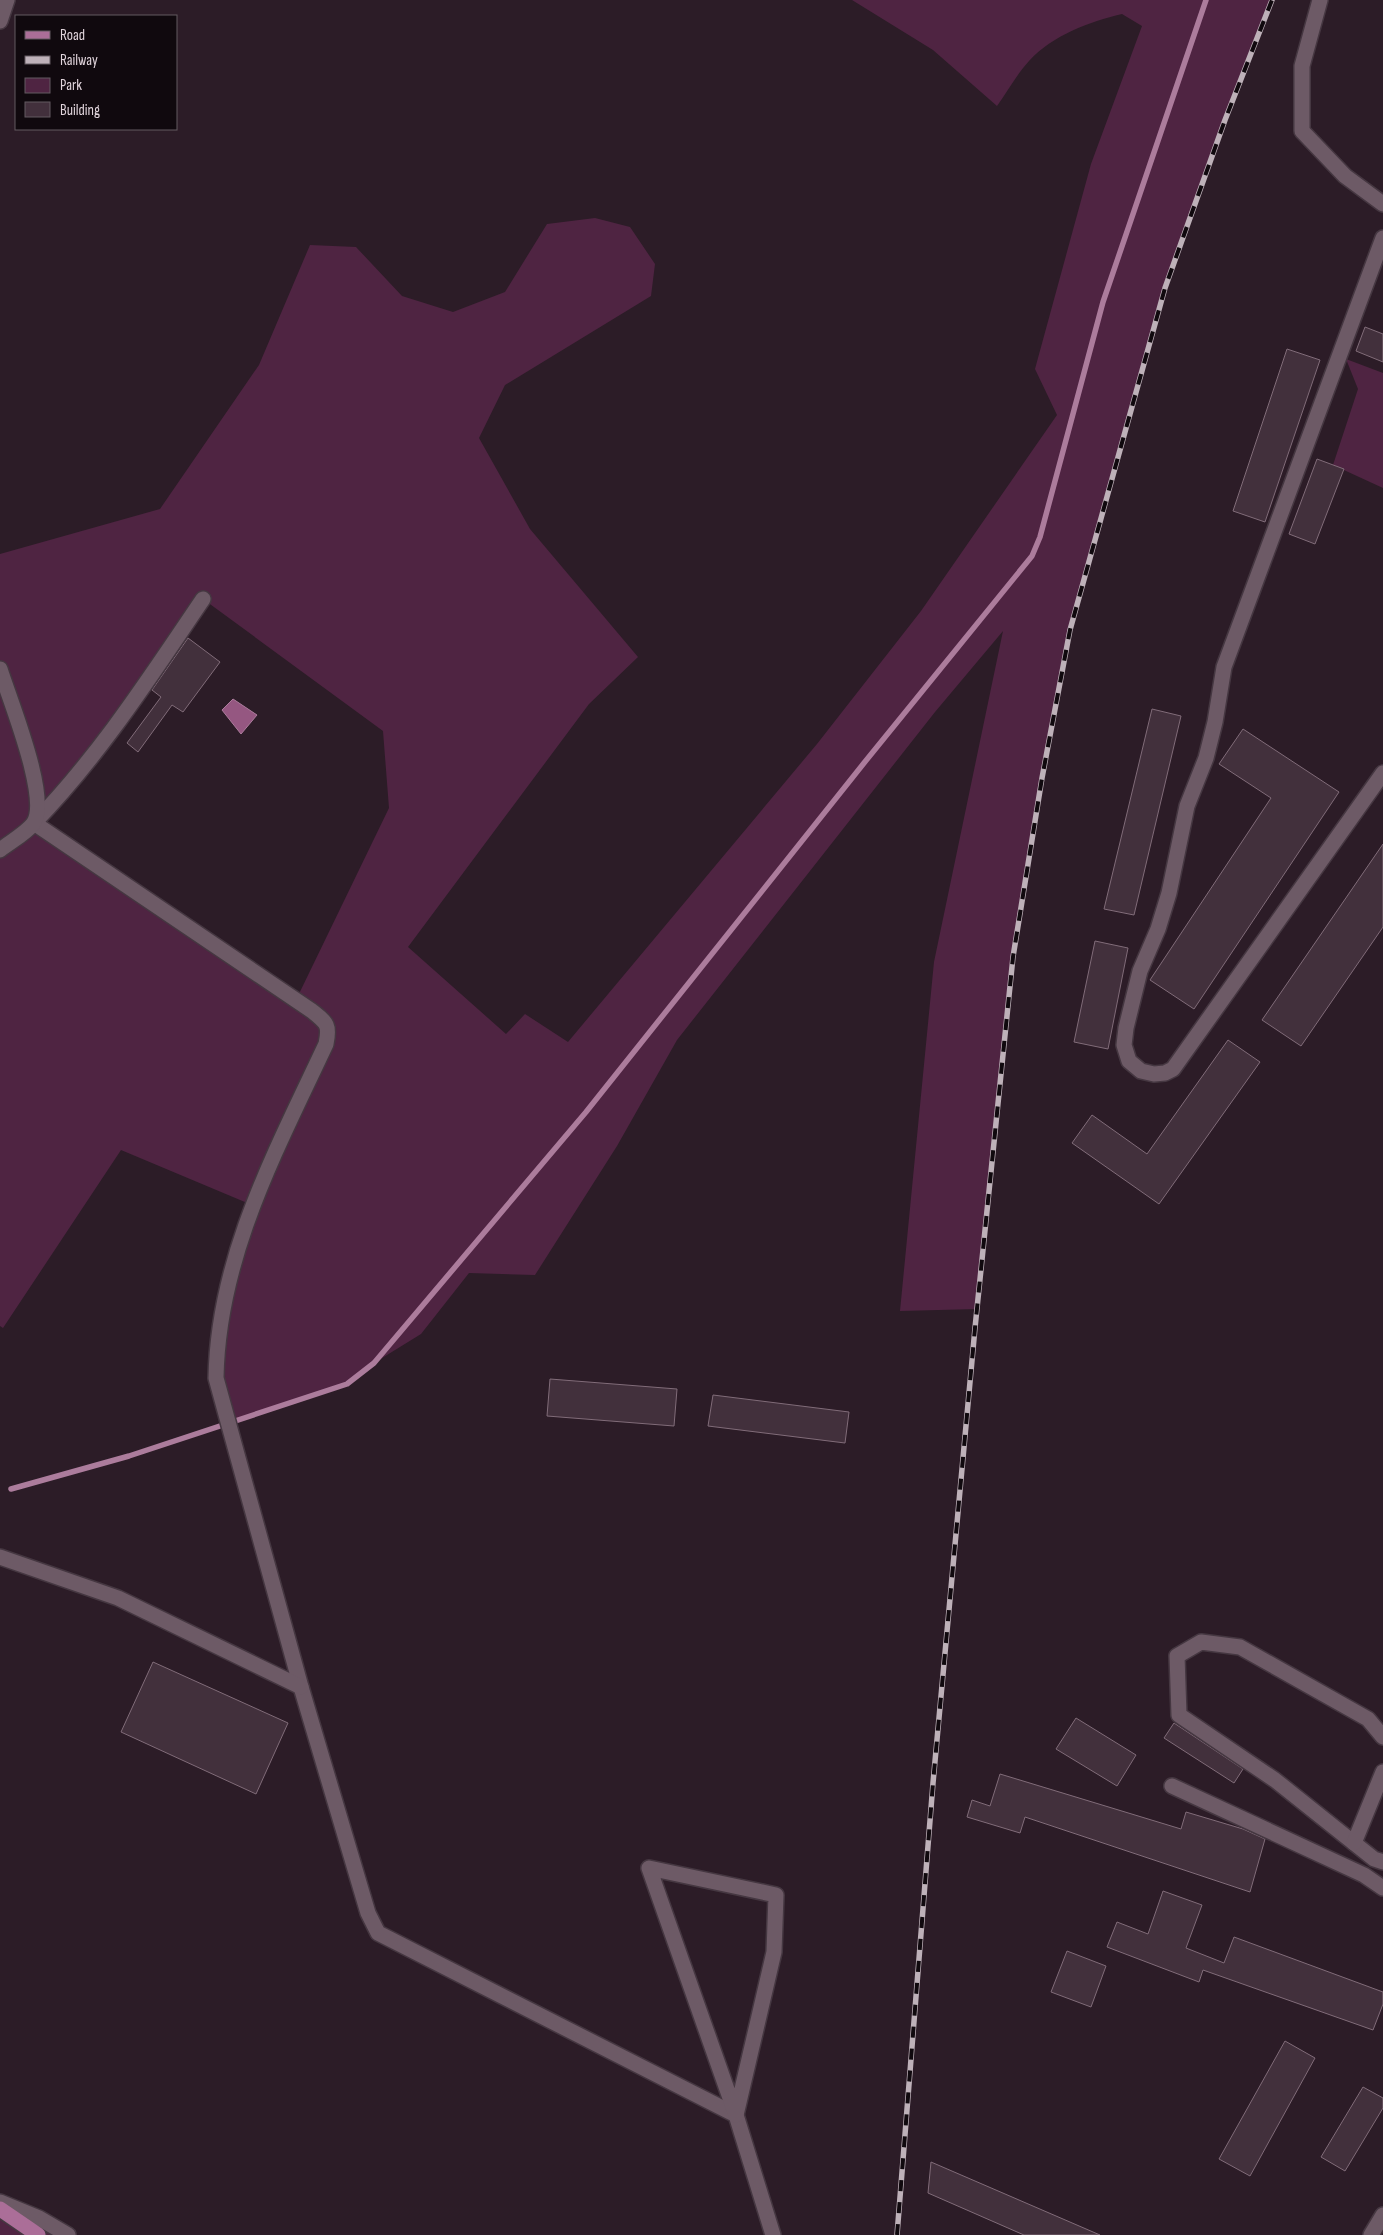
<svg xmlns="http://www.w3.org/2000/svg" width="1383" height="2235" viewBox="0 0 1383 2235" font-family="'Sofia Sans Condensed',sans-serif">
  <style>
    .green { fill: #4f2442; fill-rule: evenodd }
    .water { fill: #955781; stroke: #ac7c9c }
    .lines { fill: none; stroke-linecap: round; stroke-linejoin: round }
    .stream { stroke: #ac7c9c; stroke-width: 5.5 }
    .building { fill: #42303c; stroke: #816c79 }
    .minor-casing { stroke: #453741; stroke-width: 18 }
    .major-casing { stroke: #453741; stroke-width: 18 }
    .minor { stroke: #6d5a66; stroke-width: 15 }
    .major { stroke: #ab6e98; stroke-width: 15 }
    .rail-casing { stroke: #beb1b9; stroke-width: 5.5 }
    .rail { stroke: #10090e; stroke-width: 4; stroke-dasharray: 11; stroke-linecap: butt }
  </style>
  <rect width="100%" height="100%" fill="#2c1c27"/>
  <!-- green -->
  <g class="green">
    <path d="M852,0h420l-47,120 -60,168 -95,342 -28,148 -29,179 -36,352 -77,2 34,-349 69,-331 -68,81 -258,328 -60,106 -82,129 -66,-2 -48,61 -47,29 -27,21 -118,40 -13,-46 36,-173 -131,-55 -118,178 -3,-2v-772l160,-45 99,-144 51,-120 46,2 46,49 51,16 52,-20 42,-68 48,-6 35,9 25,37 -4,32 -146,89 -26,53 51,91 108,128 -49,47 -181,243 98,87 19,-20 43,28 249,-298 104,-133 136,-196 -22,-46 56,-205 51,-138 -20,-12c-33,8 -69,21 -93,47 -12,13 -21,30 -32,45l-64,-56zM203,599l180,132 6,77 -93,192 -262,-177z"/>
    <path d="M1346,359l37,14v115l-50,-23 25,-76z"/>
    <path d="M0,2202l68,33h-68z"/>
  </g>
  <!-- water -->
  <path class="water" d="M233,699l24,16 -16,19 -19,-24z"/>
  <g class="lines">
    <!-- stream -->
    <path class="stream" d="M11,1489l118,-33 218,-72 27,-21 212,-251 278,-349 168,-207 8,-19 63,-235 103,-302"/>
  </g>
  <!-- building -->
  <g class="building">
    <path d="M1365,327l18,7v28l-27,-11z"/>
    <path d="M1287,349l33,11 -55,162 -32,-11z"/>
    <path d="M1317,459l27,10 -29,75 -26,-10z"/>
    <path d="M188,638l32,24 -37,50 -11,-7 -34,47 -11,-9 34,-46 -9,-7z"/>
    <path d="M1152,709l29,7 -47,199 -30,-6z"/>
    <path d="M1243,729l96,63 -145,217 -44,-29 121,-182 -52,-34z"/>
    <path d="M1383,844v83l-82,119 -39,-26z"/>
    <path d="M1095,941l33,7 -20,101 -34,-7z"/>
    <path d="M1228,1040l32,22 -101,142 -87,-61 20,-28 55,39z"/>
    <path d="M550,1379l127,10 -3,37 -127,-10z"/>
    <path d="M713,1395l136,17 -4,31 -137,-17z"/>
    <path d="M153,1662l135,61 -32,71 -135,-62z"/>
    <path d="M1076,1718l60,37 -19,31 -61,-37z"/>
    <path d="M1174,1723l69,46 -9,14 -70,-45z"/>
    <path d="M1000,1774l181,55 5,-17 57,17 22,10 -15,53 -225,-75 -5,16 -53,-16 5,-17 18,6z"/>
    <path d="M1163,1891l39,14 -16,43 38,15 10,-26 149,55v12l-10,26 -170,-60 -4,12 -92,-35 10,-25 31,12z"/>
    <path d="M1067,1951l39,15 -15,41 -40,-15z"/>
    <path d="M1285,2041l30,17 -65,118 -31,-17z"/>
    <path d="M1363,2087l20,11v10l-38,63 -24,-14z"/>
    <path d="M931,2162l169,73h-76l-96,-42z"/>
  </g>
  <g class="lines">
    <!-- minor casing -->
    <g class="minor-casing">
      <g id="minor">
        <path d="M1320,0l-18,66v65l43,45 38,28"/>
        <path d="M0,21l7,-21"/>
        <path d="M1383,238l-159,429 -9,55 -9,36 -19,48 -18,87 -11,36 -18,42 -14,57 -2,17 5,16 12,10 13,3 11,-1 8,-4 210,-296"/>
        <path d="M203,599c-53,78 -103,156 -169,224l278,188c15,12 18,14 14,33 -50,107 -108,213 -110,334l85,309 67,226 10,20 358,182 37,120"/>
        <path d="M0,669c9,29 51,131 33,155 -8,10 -23,18 -33,26"/>
        <path d="M0,1557l118,41 183,89"/>
        <path d="M1383,1737l-15,-18 -128,-72 -39,-5 -24,14 2,59 96,65 99,79 9,3"/>
        <path d="M1172,1786l192,89 19,13"/>
        <path d="M1354,1843l29,-71"/>
        <path d="M649,1868l127,27 -2,57 -38,163z"/>
        <path d="M0,2202l39,16 29,17"/>
        <path d="M1371,2235l12,-20"/>
      </g>
    </g>
    <!-- major casing -->
    <g class="major-casing">
      <path id="major" d="M0,2209l38,26"/>
    </g>
    <!-- minor -->
    <use href="#minor" class="minor"/>
    <!-- major -->
    <use href="#major" class="major"/>
    <!-- rail casing -->
    <g class="rail-casing">
      <path id="rail" d="M897,2235l36,-452 42,-455 38,-371 29,-179 28,-148 95,-342 60,-168 47,-120"/>
    </g>
    <!-- rail -->
    <use href="#rail" class="rail"/>
  </g>
  <!-- legend -->
  <rect x="15" y="15" width="162" height="115" fill="#10090e" stroke="#635a60"/>
  <rect x="25" y="31" width="25" height="8" fill="#ab6e98" stroke="#635a60"/>
  <text x="60" y="40" font-size="15" fill="#e0d4db">Road</text>
  <rect x="25" y="56" width="25" height="8" fill="#beb1b9" stroke="#635a60"/>
  <text x="60" y="65" font-size="15" fill="#e0d4db">Railway</text>
  <rect x="25" y="78" width="25" height="15" fill="#4f2442" stroke="#635a60"/>
  <text x="60" y="90" font-size="15" fill="#e0d4db">Park</text>
  <rect x="25" y="102" width="25" height="15" fill="#42303c" stroke="#635a60"/>
  <text x="60" y="115" font-size="15" fill="#e0d4db">Building</text>
</svg>
